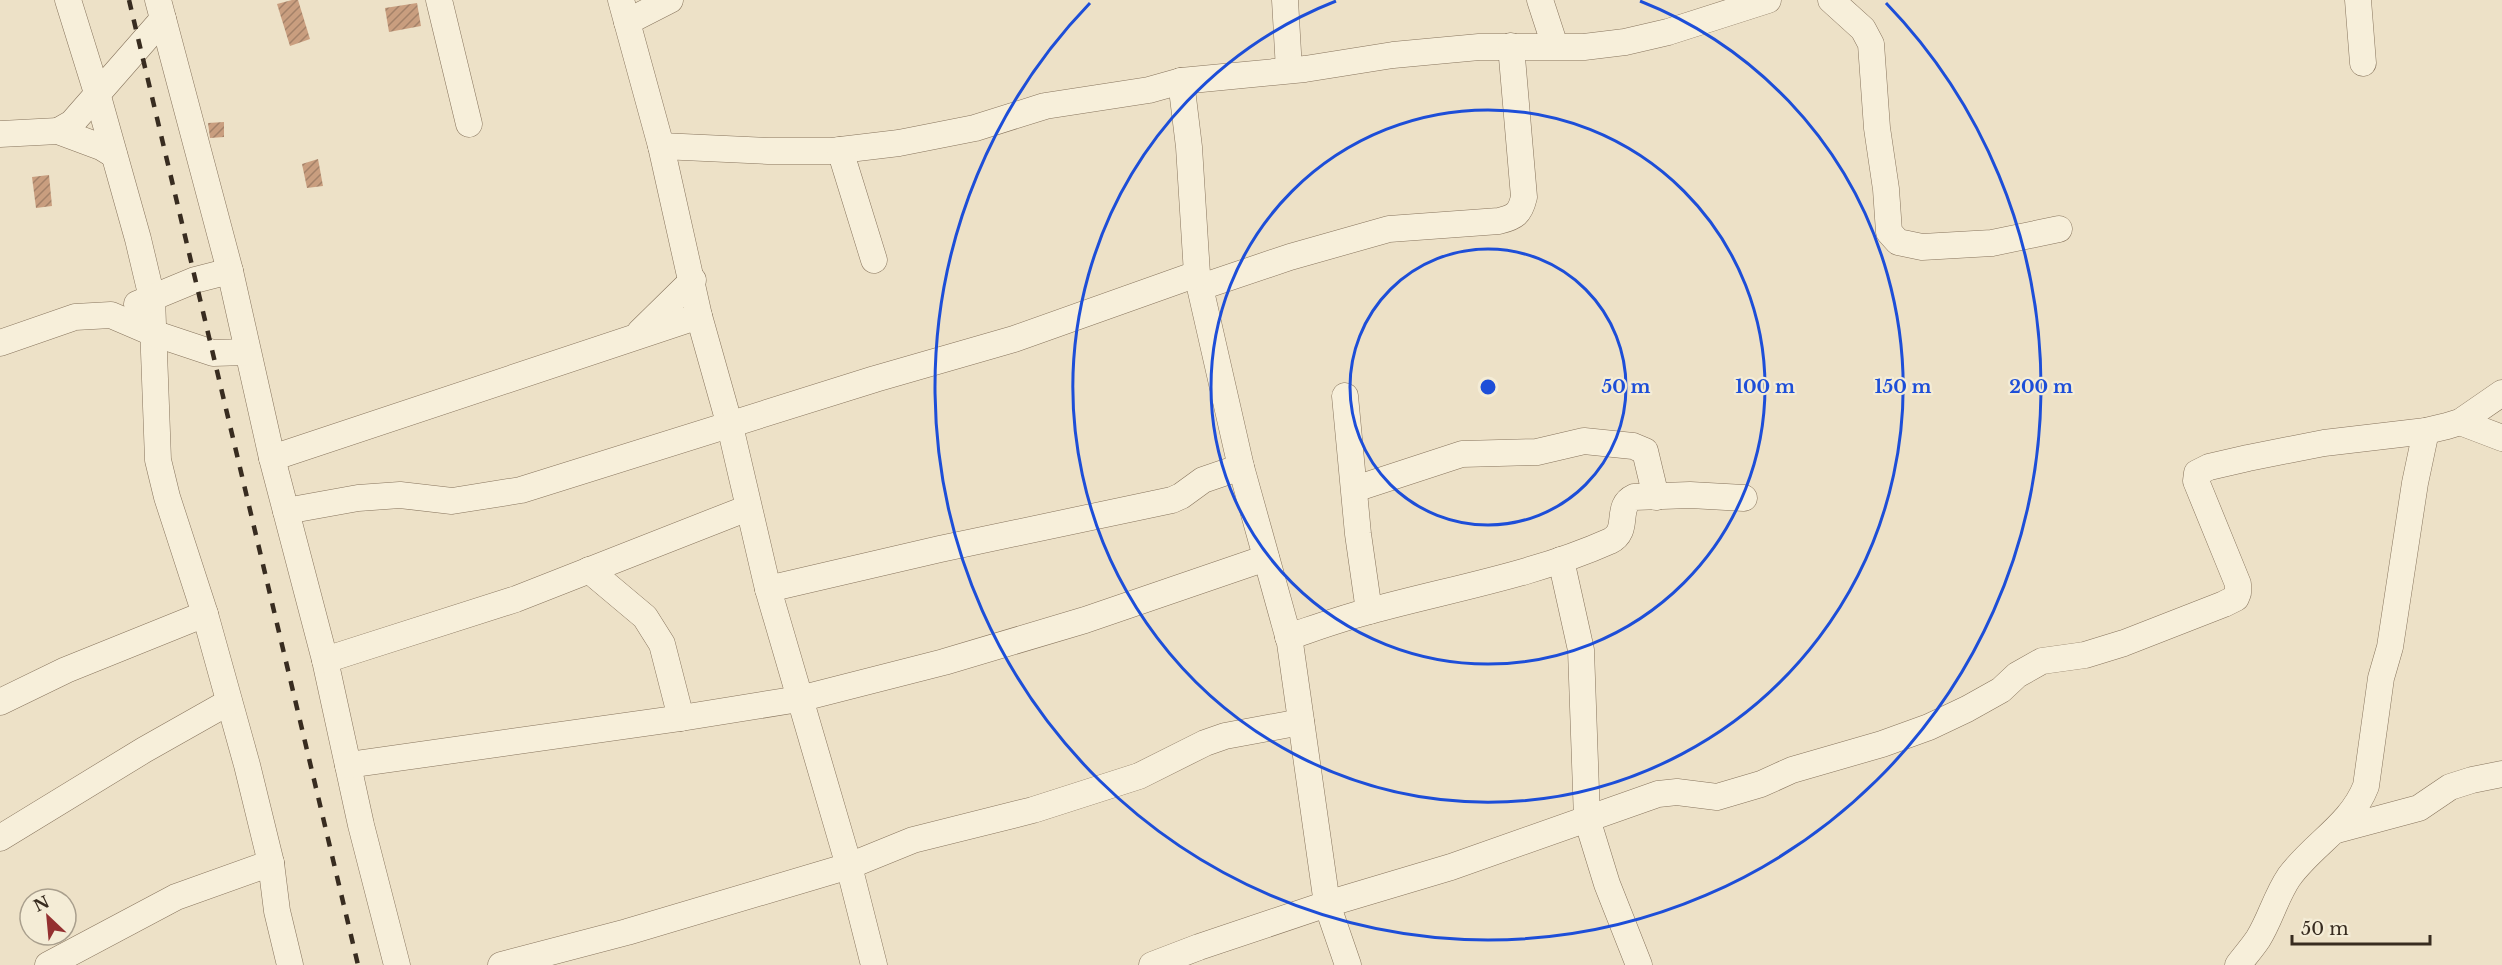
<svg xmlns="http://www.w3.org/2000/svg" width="2502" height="965" viewBox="0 0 2502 965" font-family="'Libre Baskerville',serif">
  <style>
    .building { fill: url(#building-hatch) }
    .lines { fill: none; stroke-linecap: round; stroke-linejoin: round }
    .minor-casing { stroke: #87745d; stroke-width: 27 }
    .minor { stroke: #f7efda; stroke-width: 26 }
    .rail { stroke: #382c20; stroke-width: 4.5; stroke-dasharray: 10 10; stroke-linecap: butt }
    .ring { fill: none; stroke: #1d4ed8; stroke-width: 3 }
    .centre { fill: #1d4ed8; stroke: #f4ecd6; stroke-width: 3 }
    .ring-label { font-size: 18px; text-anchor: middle; font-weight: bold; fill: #1d4ed8; stroke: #f4ecd6; stroke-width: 4.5; stroke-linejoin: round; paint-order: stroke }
  </style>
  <defs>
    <pattern id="building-hatch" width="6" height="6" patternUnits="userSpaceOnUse" patternTransform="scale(1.5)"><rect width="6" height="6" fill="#c99e7f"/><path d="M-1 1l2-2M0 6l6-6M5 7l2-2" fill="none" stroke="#a48168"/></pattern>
  </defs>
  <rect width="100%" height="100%" fill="#ede1c7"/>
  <!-- building -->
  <g class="building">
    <path d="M292,0h6l12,39 -20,7 -13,-42z"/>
    <path d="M417,3l4,23 -32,6 -4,-24z"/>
    <path d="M224,122v15l-14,1 -2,-15z"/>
    <path d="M318,159l5,27 -16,2 -5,-24z"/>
    <path d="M49,175l3,31 -16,2 -4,-31z"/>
  </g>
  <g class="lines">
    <!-- minor casing -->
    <g class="minor-casing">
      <g id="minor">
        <path d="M68,0l29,93 41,146 14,59 6,162 9,37 38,117 42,151 24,98 6,48 13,54"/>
        <path d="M158,0l72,271 42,187 53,202 36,165 36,140"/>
        <path d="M439,0l30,124"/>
        <path d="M621,0l40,146 38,170 31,110 38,163 81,277 25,99"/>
        <path d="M1285,0l4,70"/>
        <path d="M1540,0l15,46"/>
        <path d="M1831,0l32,29 8,15 6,84 9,61 3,43 9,10 24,5 70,-4 67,-14"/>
        <path d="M2358,0l5,63"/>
        <path d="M627,22l43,-22"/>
        <path d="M1181,81l8,66 8,127 44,193 49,176 37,261 21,61"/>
        <path d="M58,131l14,-8 91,-104"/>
        <path d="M0,134l58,-3 43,16 13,8"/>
        <path d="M661,146l107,5h64l67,-8 76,-15 70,-22 104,-16 32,-9 124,-12 88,-14 86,-8h105l41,-5 43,-10 100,-32"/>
        <path d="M840,150l34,110"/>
        <path d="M1201,287l89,-30 99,-28 110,-8c16,-4 21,-7 25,-24l-13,-151"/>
        <path d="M137,304l58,-24 35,-9"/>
        <path d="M640,332l53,-52"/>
        <path d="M0,343l75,-26 36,-2 42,18 60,20 34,-1"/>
        <path d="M1345,396l13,138 11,77"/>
        <path d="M2460,422l42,16"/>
        <path d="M272,458l427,-142"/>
        <path d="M1355,489l107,-35 75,-2 47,-11 49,5 12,5 11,46"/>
        <path d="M286,511l72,-13 42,-3 52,6 69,-11 354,-111 139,-40 183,-65"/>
        <path d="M1561,560l20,90 6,169 20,65 32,81"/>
        <path d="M589,570l56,47 17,27 19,74"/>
        <path d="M768,589l172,-40 232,-49 9,-4 22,-16 38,-13"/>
        <path d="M1288,637c27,-9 54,-19 82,-26 80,-22 164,-36 240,-70 21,-10 4,-35 24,-44l56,-2 54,3"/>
        <path d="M325,660l191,-61 232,-91"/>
        <path d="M0,702l66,-32 139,-56"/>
        <path d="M348,765l333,-47 118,-19 145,-37 141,-42 181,-62"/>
        <path d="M2337,830l82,-22 31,-21 22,-7 30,-6"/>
        <path d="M0,838l144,-88 85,-48"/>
        <path d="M48,965l128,-68 95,-34"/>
        <path d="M501,965l126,-33 222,-66 64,-26 120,-30 106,-34 66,-33 20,-7 76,-14"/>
        <path d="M1152,965l47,-18 128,-43 124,-37 207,-73 19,-2 40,5 44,-13 31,-14 90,-26 47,-17 38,-18 34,-19 16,-15 25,-14 43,-6 39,-12 100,-39 12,-6 2,-5v-9l-42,-103 1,-8 12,-6 39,-9 76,-15 102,-12 21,-5 13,-4 42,-29"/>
        <path d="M2238,965c6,-8 14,-17 20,-26 12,-19 18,-43 31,-62 24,-33 62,-52 77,-91l15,-108 9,-31 25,-164 11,-52"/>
      </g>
    </g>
    <!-- minor -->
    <use href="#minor" class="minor"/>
    <!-- rail -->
    <path class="rail" d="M129,0l229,965"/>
  </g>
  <!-- distance rings -->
  <g class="ring">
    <circle cx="1488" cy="387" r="138"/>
    <circle cx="1488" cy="387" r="277"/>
    <path d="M1640 1A415 415 0 1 1 1336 1"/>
    <path d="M1886 3A553 553 0 1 1 1090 3"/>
  </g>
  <circle cx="1488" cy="387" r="9" class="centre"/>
  <g class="ring-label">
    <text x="1626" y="393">50 m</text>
    <text x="1765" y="393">100 m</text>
    <text x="1903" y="393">150 m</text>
    <text x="2041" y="393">200 m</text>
  </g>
  <!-- north arrow -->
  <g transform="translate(48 917) rotate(334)"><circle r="28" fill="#f4ecd6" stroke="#a99f8d" stroke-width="1.5"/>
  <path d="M0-4.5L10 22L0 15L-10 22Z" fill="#943030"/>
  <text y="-9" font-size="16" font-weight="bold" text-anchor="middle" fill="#382c20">N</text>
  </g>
  <!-- scale -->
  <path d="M2292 935v9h138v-9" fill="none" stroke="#382c20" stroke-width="3"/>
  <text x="2301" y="935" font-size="18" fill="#382c20" stroke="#f4ecd6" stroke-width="4.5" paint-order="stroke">50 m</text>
</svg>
